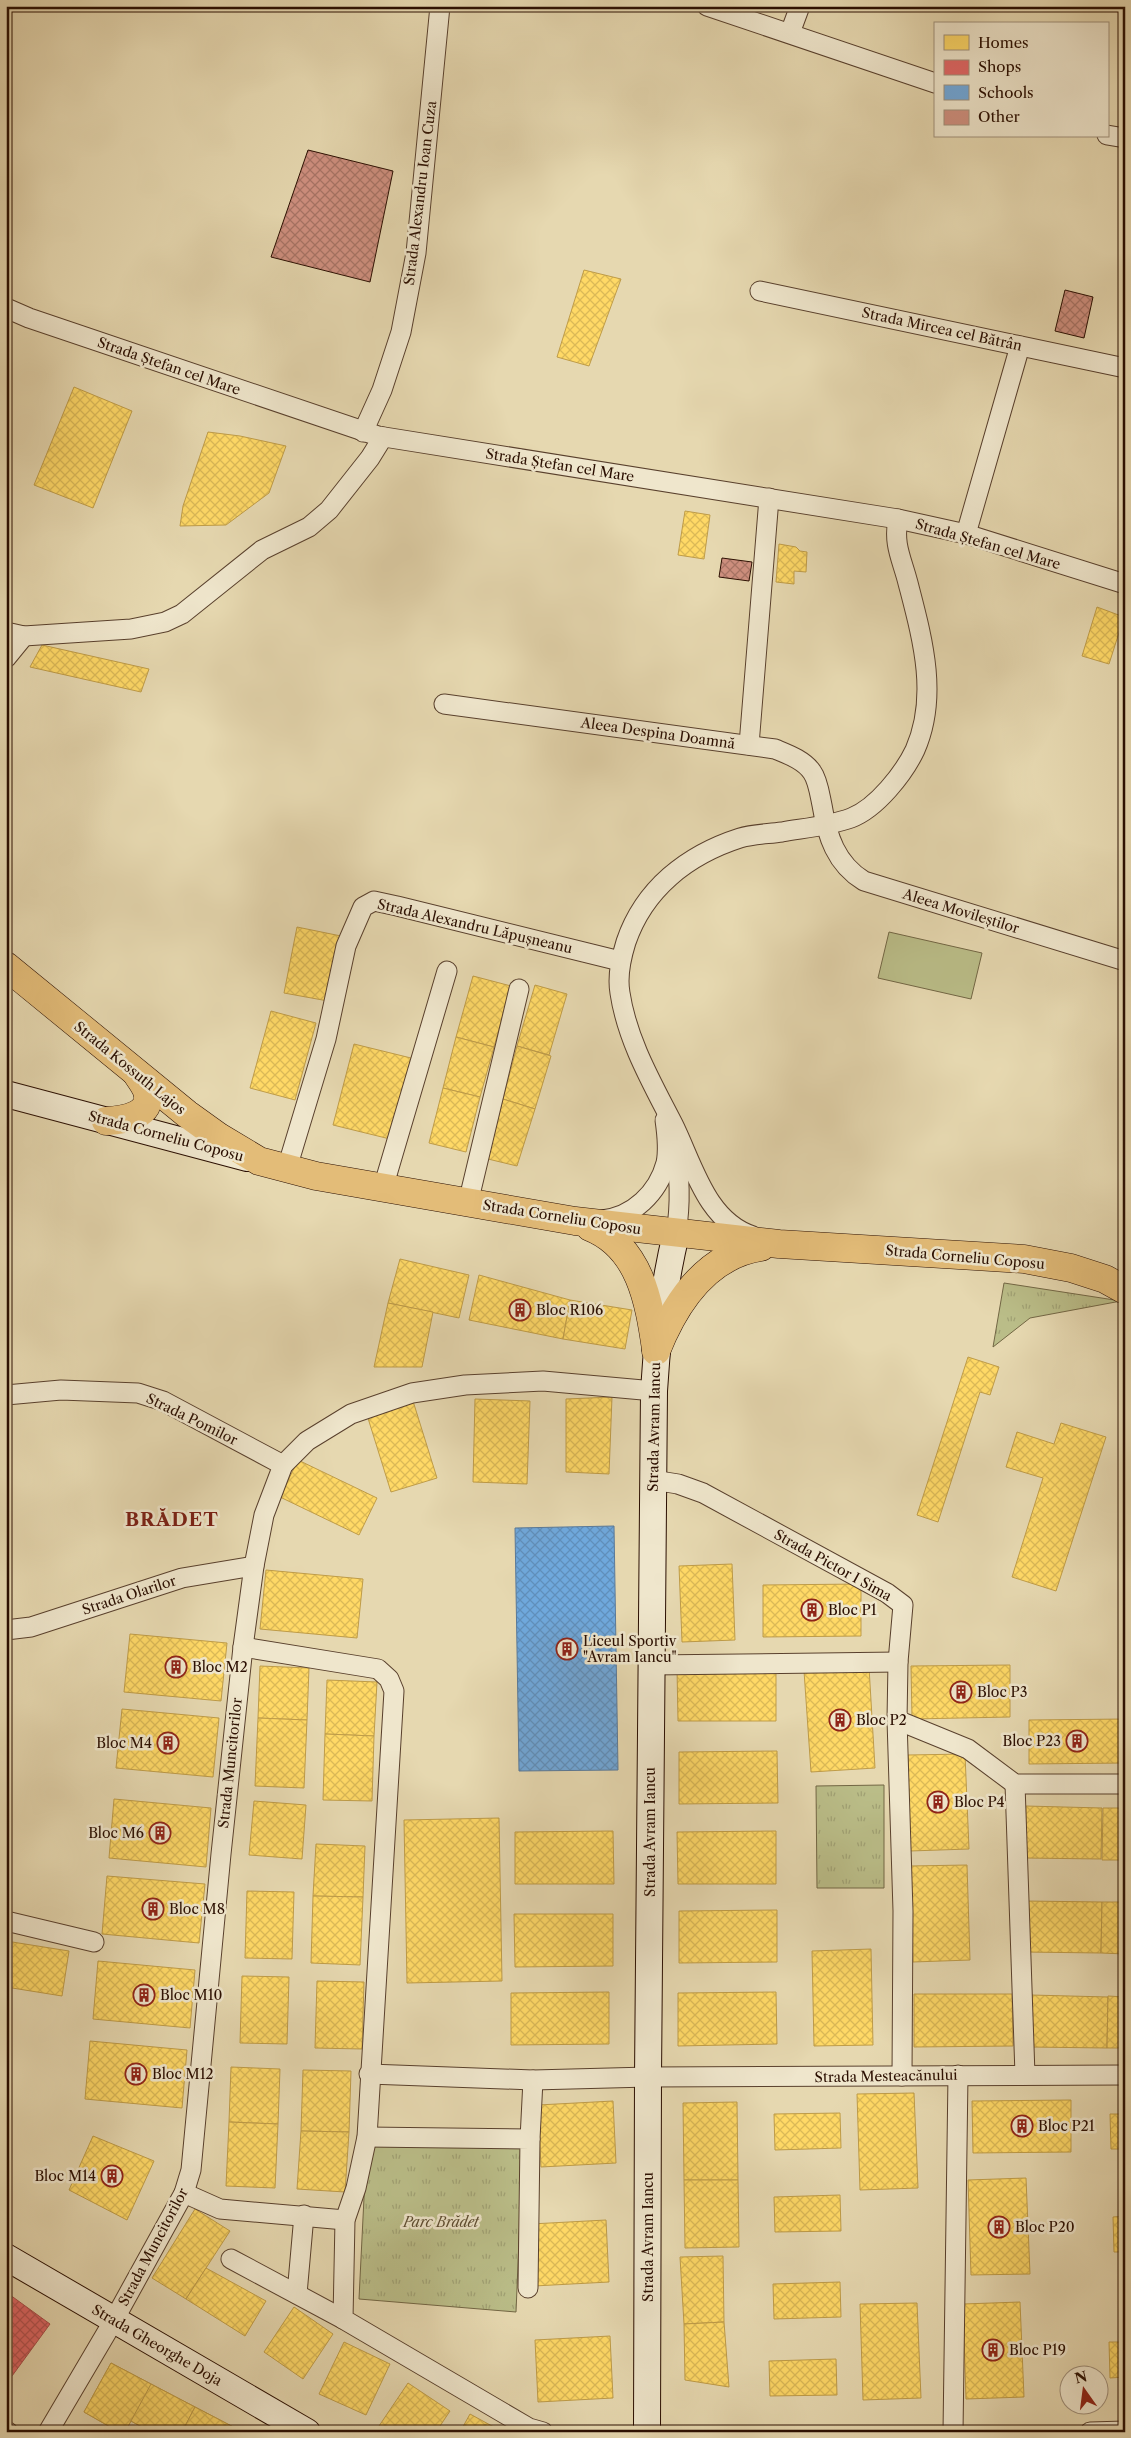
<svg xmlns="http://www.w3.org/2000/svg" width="1131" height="2438" viewBox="0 0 1131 2438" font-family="'Libre Caslon Text',serif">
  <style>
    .grass { fill: #babd88; stroke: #726644 }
    .park { fill: url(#park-tufts); stroke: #726644 }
    .homes { fill: url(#homes-cross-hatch); stroke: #bf9c48 }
    .shops { fill: url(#shops-cross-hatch); stroke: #a94c48 }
    .schools { fill: url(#schools-cross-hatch); stroke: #5a7a9a }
    .building { fill: url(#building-cross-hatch); stroke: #2a0e01 }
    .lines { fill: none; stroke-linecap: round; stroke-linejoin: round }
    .street-casing { stroke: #59402d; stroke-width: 21 }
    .secondary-casing { stroke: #2a0e01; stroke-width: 28 }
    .primary-casing { stroke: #2a0e01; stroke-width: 29 }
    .street { stroke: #efe6cc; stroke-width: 19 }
    .secondary { stroke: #efe6cc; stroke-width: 26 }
    .primary { stroke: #e3bc78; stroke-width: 28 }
    .labels { text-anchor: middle; stroke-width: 5; stroke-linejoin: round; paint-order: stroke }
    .street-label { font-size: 14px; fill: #2a0e01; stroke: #efe6cc }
    .poi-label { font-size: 14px; fill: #2a0e01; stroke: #efe6cc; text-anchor: start }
    .park-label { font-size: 14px; font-style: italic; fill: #5c4b30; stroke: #efe6cc }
    .district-label { font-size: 19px; font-weight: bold; letter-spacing: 1px; fill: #7a1f14; stroke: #efe6cc }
  </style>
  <defs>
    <pattern id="park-tufts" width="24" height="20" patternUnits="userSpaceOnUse" patternTransform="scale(1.25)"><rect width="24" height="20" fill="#babd88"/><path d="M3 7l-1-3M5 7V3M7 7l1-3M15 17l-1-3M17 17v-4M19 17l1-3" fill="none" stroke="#a0a174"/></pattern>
    <pattern id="homes-cross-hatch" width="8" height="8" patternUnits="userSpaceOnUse" patternTransform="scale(1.25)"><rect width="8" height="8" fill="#ffd966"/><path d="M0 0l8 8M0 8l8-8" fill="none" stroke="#dbb957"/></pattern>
    <pattern id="shops-cross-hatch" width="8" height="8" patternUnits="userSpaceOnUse" patternTransform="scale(1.25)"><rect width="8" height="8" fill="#e06666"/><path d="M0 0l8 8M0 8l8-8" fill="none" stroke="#b65252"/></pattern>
    <pattern id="schools-cross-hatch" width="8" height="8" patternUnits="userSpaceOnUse" patternTransform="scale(1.25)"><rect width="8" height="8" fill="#6fa8dc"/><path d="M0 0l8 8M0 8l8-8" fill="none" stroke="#608fbb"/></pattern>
    <pattern id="building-cross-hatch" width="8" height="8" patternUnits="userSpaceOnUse" patternTransform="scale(1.25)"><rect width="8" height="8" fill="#cf9080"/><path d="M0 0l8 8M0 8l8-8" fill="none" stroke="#a87466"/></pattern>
  </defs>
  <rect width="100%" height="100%" fill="#e6d8b0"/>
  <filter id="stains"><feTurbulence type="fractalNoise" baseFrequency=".004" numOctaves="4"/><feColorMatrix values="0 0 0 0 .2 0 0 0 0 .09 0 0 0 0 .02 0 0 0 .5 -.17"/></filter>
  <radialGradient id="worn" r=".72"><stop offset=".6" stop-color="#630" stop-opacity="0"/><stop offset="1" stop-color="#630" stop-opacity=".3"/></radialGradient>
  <!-- grass -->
  <path class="grass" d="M889,932l93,21 -11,46 -93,-21z"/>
  <!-- park -->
  <g class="park">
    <path d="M1004,1283l117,18 -91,17 -37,29z"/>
    <path d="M884,1785v103h-67l-1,-102z"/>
    <path d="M367,2137l156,7 -7,168 -157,-13z"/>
  </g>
  <!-- homes -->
  <g class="homes">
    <path d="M584,270l37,9 -32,87 -32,-9z"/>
    <path d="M74,387l58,24 -39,97 -59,-23z"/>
    <path d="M208,432l32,4 46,10 -17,47 -43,32 -46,1 3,-20z"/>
    <path d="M685,511l25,4 -6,44 -26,-4z"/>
    <path d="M779,544l17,3 4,4 7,1 -1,20 -12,-1v13l-18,-2z"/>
    <path d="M1097,607l27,10 -15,47 -27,-8z"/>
    <path d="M42,645l107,24 -8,23 -111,-25z"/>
    <path d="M297,927l44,9 -13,65 -44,-8z"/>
    <path d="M473,976l38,10 -17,61 -38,-10z"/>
    <path d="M535,985l32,9 -18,61 -32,-9z"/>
    <path d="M271,1011l45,12 -21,77 -45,-12z"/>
    <path d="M456,1037l38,10 -14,50 -37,-9z"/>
    <path d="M354,1044l57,14 -21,81 -57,-14z"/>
    <path d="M517,1046l34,10 -16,53 -32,-10z"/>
    <path d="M443,1088l37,9 -14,55 -37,-9z"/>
    <path d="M503,1099l32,10 -18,57 -29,-7z"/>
    <path d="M400,1259l69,16 -10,43 -71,-15z"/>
    <path d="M479,1275l91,25 -7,39 -94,-19z"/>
    <path d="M570,1300l62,10 -7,39 -62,-10z"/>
    <path d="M388,1303l45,9 -11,55h-48z"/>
    <path d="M968,1357l31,10 -9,28 -10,-3 -42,130 -21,-7z"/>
    <path d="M612,1397l-3,77 -43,-2v-73z"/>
    <path d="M475,1399l55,2 -3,83 -54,-2z"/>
    <path d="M413,1401l24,77 -46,14 -24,-77z"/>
    <path d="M1061,1423l45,14 -50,154 -44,-14 31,-99 -37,-11 11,-35 37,12z"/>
    <path d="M298,1460l79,38 -18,37 -79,-38z"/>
    <path d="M732,1564l3,76 -53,2 -3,-76z"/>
    <path d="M266,1570l97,9 -6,59 -97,-9z"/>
    <path d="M861,1584v52l-98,1v-52z"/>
    <path d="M130,1634l97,9 -6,58 -97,-9z"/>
    <path d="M1010,1665v52l-98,2 -1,-53z"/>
    <path d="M260,1666l49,2 -2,52 -49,-2z"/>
    <path d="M869,1667l6,101 -64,4 -7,-101z"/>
    <path d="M776,1668v53h-98l-1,-52z"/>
    <path d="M327,1680l50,2 -3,54 -49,-2z"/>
    <path d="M122,1709l97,9 -6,59 -97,-9z"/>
    <path d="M258,1718l49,2 -3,68 -49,-2z"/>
    <path d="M1125,1719v44l-96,1v-44z"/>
    <path d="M325,1734l49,2 -2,65 -49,-1z"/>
    <path d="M777,1751l1,52 -99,1v-52z"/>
    <path d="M965,1754l4,95 -59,2 -2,-96z"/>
    <path d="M114,1799l97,9 -5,59 -97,-9z"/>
    <path d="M254,1801l52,4 -4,54 -53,-4z"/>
    <path d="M1026,1806l76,2 -1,51 -76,-1z"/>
    <path d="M1103,1808h22v52h-23z"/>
    <path d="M499,1818l3,163 -95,2 -3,-163z"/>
    <path d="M613,1831l1,53h-99v-52z"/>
    <path d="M776,1831v53h-98l-1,-52z"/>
    <path d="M316,1844l49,2 -2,51 -50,-1z"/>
    <path d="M967,1865l3,95 -57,2 -3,-96z"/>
    <path d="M107,1876l98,8 -6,59 -97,-9z"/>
    <path d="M247,1891l47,1 -2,67 -47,-1z"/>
    <path d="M313,1896l50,1 -3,68 -49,-2z"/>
    <path d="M1025,1901l77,1 -1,51 -77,-1z"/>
    <path d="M1102,1902h23v52l-24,-1z"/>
    <path d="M777,1910v52l-98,1v-52z"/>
    <path d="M514,1914h99v52l-98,1z"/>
    <path d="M6,1941l63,10 -7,45 -56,-9z"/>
    <path d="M871,1949l2,96 -59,1 -2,-95z"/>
    <path d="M98,1961l97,9 -5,58 -97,-9z"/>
    <path d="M242,1976l47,1 -2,67 -47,-1z"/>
    <path d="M317,1981l47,1 -2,67 -47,-1z"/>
    <path d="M609,1992v52l-98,1v-52z"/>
    <path d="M776,1992l1,52 -99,2v-53z"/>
    <path d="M914,1994h98l1,52 -99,1z"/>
    <path d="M1031,1995l77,2 -1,51 -77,-1z"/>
    <path d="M1108,1996l17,1v51h-18z"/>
    <path d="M90,2041l97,9 -5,58 -97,-9z"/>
    <path d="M231,2067l49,2 -2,55 -49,-2z"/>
    <path d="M303,2070l48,1 -2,61 -48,-1z"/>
    <path d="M914,2093l4,95 -58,2 -3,-96z"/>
    <path d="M1071,2100v52l-98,1 -1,-52z"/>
    <path d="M613,2101l3,62 -75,4 -3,-62z"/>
    <path d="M737,2102l1,78h-54l-1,-77z"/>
    <path d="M840,2113l1,35 -66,2 -1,-36z"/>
    <path d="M1110,2114h15v35h-14z"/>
    <path d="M229,2122l49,2 -3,64 -49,-2z"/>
    <path d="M301,2131l48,1 -4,60 -48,-3z"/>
    <path d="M93,2136l61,25 -27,59 -58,-30z"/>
    <path d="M1026,2178l4,96 -59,1 -3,-95z"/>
    <path d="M684,2180h54l1,67 -54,1z"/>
    <path d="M840,2195l1,36 -66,1 -1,-35z"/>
    <path d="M195,2209l35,22 -44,68 -34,-21z"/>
    <path d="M1125,2216v36h-11l-1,-35z"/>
    <path d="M606,2220l3,62 -75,4 -3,-62z"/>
    <path d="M723,2256l1,66 -40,2 -4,-67z"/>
    <path d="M206,2268l60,33 -21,35 -59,-37z"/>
    <path d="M840,2282l1,35 -67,2 -1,-35z"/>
    <path d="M1020,2302l4,95 -58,2 -3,-95z"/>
    <path d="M917,2303l4,95 -58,2 -3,-96z"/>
    <path d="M294,2307l39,27 -30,45 -39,-27z"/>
    <path d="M724,2322l5,65 -44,-7 -1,-56z"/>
    <path d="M610,2336l3,62 -75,4 -3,-62z"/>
    <path d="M344,2342l46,22 -24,51 -47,-21z"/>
    <path d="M1109,2342h16v35l-15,1z"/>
    <path d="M836,2359l1,36 -67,1 -1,-35z"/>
    <path d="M111,2363l40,21 -26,48h-6l-35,-20z"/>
    <path d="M111,2363l40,21 92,48h-92l-20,-11 -6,11h-6l-35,-20z"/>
    <path d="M408,2383l42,28 -14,21h-48l-9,-6z"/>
    <path d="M151,2384l44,23 -13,25h-31l-20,-11z"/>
    <path d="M195,2407l48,25h-61z"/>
    <path d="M470,2414l33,18h-43z"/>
  </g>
  <!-- shops -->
  <path class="shops" d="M6,2292l44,32 -38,52 -6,-4z"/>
  <!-- schools -->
  <path class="schools" d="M614,1526l4,244 -99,1 -4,-243z"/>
  <!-- building -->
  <g class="building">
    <path d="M308,150l85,21 -23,111 -99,-25z"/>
    <path d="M1065,290l28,7 -9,41 -29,-7z"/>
    <path d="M722,558l30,4 -3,19 -30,-4z"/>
  </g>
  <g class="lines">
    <!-- street casing -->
    <g class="street-casing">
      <g id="street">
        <path d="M707,6l228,77"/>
        <path d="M790,33l10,-27"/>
        <path d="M1107,135l18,3"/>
        <path d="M760,291l365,77"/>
        <path d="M6,308l23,10 349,118 520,83 68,15 159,50"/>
        <path d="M363,432l19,-42 19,-58 15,-79 24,-247"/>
        <path d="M966,534l54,-188"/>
        <path d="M6,632l18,4 107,-7 34,-7 17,-8 80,-64 47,-23 20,-17 41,-52 13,-21"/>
        <path d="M6,658l18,-22"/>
        <path d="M444,704l331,45c12,5 29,11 37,23 6,8 8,24 10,33 5,31 14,59 42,76l261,80"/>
        <path d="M749,745l20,-247"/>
        <path d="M674,1143c6,30 7,60 2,91"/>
        <path d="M287,1168l39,-129 20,-93 17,-39 11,-6 23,5 223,55"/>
        <path d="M383,1188l64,-217"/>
        <path d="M468,1203l51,-214"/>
        <path d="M602,1220c31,-3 56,-27 64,-57 3,-14 1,-29 -1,-43"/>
        <path d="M753,1236c-47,-15 -60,-72 -80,-112 -21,-41 -46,-84 -53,-131 -3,-17 1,-35 6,-51 18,-53 61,-87 114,-104 13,-4 28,-4 42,-6 23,-4 47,-6 69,-14 26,-10 53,-45 64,-68 24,-54 7,-113 -7,-167 -6,-24 -15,-38 -10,-64"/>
        <path d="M6,1395l55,-5 77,3 25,8 120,64"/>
        <path d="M653,1480l25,4 25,9 184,100 16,12 -5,57 -1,58 71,29 47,35h110"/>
        <path d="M6,1630l25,-3 151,-49 72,-12"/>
        <path d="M243,1647l135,22 11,10 5,12 -27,446 -11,51 -11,32 -2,99 186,109 14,4"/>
        <path d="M651,1665l247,-3"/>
        <path d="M897,1720l6,191 -1,165"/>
        <path d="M1015,1784l10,291"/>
        <path d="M6,1921l88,21"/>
        <path d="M369,2074l164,6 115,-3 477,-2"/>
        <path d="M367,2137l163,2 -2,149"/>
        <path d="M530,2139l3,-59"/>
        <path d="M184,2193l36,16 125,11"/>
        <path d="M231,2259l112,60"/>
        <path d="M297,2294l7,-79"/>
        <path d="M6,2431l2,1"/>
        <path d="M48,2432l66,-112 70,-127 7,-23 30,-316 22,-207 11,-81 10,-51 19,-50 24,-24 44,-27 61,-21 53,-8 78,-4 111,10"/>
        <path d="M953,2432l5,-357"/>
        <path d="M1090,2432l35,-1"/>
      </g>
    </g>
    <!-- secondary casing -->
    <g class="secondary-casing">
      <g id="secondary">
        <path d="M6,1094l241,64"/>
        <path d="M6,2257l301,175"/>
        <path d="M647,2432l1,-355 6,-686c3,-53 10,-106 22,-157"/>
      </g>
    </g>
    <!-- primary casing -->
    <g class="primary-casing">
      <g id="primary">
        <path d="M6,966l181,148 32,23 40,24 57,15 259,45 204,23 245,15 47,9 34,11 20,11"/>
        <path d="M106,1121c17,-1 48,-5 41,-30 -2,-6 -7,-12 -10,-17"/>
        <path d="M590,1227c50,20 59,74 66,122"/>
        <path d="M656,1351c19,-48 51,-96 105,-104"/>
      </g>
    </g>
    <!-- street -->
    <use href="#street" class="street"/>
    <!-- secondary -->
    <use href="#secondary" class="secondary"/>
    <!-- primary -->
    <use href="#primary" class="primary"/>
  </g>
  <!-- icons -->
  <defs>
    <g id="building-ring" transform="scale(1.125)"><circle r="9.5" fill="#efe6cc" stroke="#8f2418" stroke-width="1.5"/><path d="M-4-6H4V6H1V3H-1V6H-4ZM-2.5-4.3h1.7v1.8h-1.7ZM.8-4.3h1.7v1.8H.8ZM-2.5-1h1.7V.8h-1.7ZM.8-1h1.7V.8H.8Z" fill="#8f2418"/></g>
  </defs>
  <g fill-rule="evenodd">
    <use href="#building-ring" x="520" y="1310"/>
    <use href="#building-ring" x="812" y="1610"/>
    <use href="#building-ring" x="567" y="1649"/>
    <use href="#building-ring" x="176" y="1667"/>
    <use href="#building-ring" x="961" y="1692"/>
    <use href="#building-ring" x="840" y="1720"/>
    <use href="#building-ring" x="1077" y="1741"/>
    <use href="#building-ring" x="168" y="1743"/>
    <use href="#building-ring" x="938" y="1802"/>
    <use href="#building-ring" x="160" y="1833"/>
    <use href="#building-ring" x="153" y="1909"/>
    <use href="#building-ring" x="144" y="1995"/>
    <use href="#building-ring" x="136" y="2074"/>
    <use href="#building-ring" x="1022" y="2126"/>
    <use href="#building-ring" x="112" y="2176"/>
    <use href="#building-ring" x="999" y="2227"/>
    <use href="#building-ring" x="993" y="2350"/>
  </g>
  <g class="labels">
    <!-- street labels -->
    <g class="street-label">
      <text transform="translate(420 193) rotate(-83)" y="5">Strada Alexandru Ioan Cuza</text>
      <text transform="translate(942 329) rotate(12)" y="5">Strada Mircea cel Bătrân</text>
      <text transform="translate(169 366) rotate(19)" y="5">Strada Ștefan cel Mare</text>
      <text transform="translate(560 465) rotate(9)" y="5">Strada Ștefan cel Mare</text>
      <text transform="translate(988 544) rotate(16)" y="5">Strada Ștefan cel Mare</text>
      <text transform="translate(658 733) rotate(8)" y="5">Aleea Despina Doamnă</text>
      <text transform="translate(961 911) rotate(17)" y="5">Aleea Movileștilor</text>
      <text transform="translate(475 926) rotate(13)" y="5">Strada Alexandru Lăpușneanu</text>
      <text transform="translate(130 1068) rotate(39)" y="5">Strada Kossuth Lajos</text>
      <text transform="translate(166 1136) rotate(15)" y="5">Strada Corneliu Coposu</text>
      <text transform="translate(562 1217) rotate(9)" y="5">Strada Corneliu Coposu</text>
      <text transform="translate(965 1257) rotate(5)" y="5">Strada Corneliu Coposu</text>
      <text transform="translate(192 1419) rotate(26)" y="5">Strada Pomilor</text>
      <text transform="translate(654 1427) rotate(-89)" y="5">Strada Avram Iancu</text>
      <text transform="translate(833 1565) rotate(29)" y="5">Strada Pictor I Sima</text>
      <text transform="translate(129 1595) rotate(-18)" y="5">Strada Olarilor</text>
      <text transform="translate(230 1763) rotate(-84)" y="5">Strada Muncitorilor</text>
      <text transform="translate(650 1832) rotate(-90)" y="5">Strada Avram Iancu</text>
      <text transform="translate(886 2076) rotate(-1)" y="5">Strada Mesteacănului</text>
      <text transform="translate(648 2237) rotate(-90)" y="5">Strada Avram Iancu</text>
      <text transform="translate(153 2247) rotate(-62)" y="5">Strada Muncitorilor</text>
      <text transform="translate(157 2345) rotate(30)" y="5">Strada Gheorghe Doja</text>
    </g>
    <!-- poi labels -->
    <g class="poi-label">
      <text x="536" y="1315">Bloc R106</text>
      <text x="828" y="1615">Bloc P1</text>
      <text x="583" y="1646">Liceul Sportiv<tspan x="583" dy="16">"Avram Iancu"</tspan></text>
      <text x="192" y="1672">Bloc M2</text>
      <text x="977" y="1697">Bloc P3</text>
      <text x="856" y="1725">Bloc P2</text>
      <text x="1061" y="1746" text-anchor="end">Bloc P23</text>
      <text x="152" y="1748" text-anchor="end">Bloc M4</text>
      <text x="954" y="1807">Bloc P4</text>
      <text x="144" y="1838" text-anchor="end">Bloc M6</text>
      <text x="169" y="1914">Bloc M8</text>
      <text x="160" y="2000">Bloc M10</text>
      <text x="152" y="2079">Bloc M12</text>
      <text x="1038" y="2131">Bloc P21</text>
      <text x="96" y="2181" text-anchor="end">Bloc M14</text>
      <text x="1015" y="2232">Bloc P20</text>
      <text x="1009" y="2355">Bloc P19</text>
    </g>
    <!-- park labels -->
    <g class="park-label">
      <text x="441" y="2227">Parc Brădet</text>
    </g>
    <!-- district labels -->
    <g class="district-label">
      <text x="172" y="1526">BRĂDET</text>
    </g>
  </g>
  <!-- margin -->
  <rect width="1131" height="2438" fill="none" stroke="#e6d8b0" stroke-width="25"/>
  <rect x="8" y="8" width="1116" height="2423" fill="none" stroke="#2a0e01" stroke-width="2.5"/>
  <rect x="12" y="12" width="1106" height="2413" fill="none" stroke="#2a0e01"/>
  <!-- legend -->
  <rect x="934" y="22" width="175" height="115" fill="#efe6cc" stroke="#a0907b"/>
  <rect x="944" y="35" width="25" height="15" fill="#ffd966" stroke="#a0907b"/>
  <text x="978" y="48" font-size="15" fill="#2a0e01">Homes</text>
  <rect x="944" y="60" width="25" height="15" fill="#e06666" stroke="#a0907b"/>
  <text x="978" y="72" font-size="15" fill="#2a0e01">Shops</text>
  <rect x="944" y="85" width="25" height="15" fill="#6fa8dc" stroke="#a0907b"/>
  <text x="978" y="98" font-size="15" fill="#2a0e01">Schools</text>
  <rect x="944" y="110" width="25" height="15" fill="#cf9080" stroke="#a0907b"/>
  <text x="978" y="122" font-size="15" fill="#2a0e01">Other</text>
  <!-- north arrow -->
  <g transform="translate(1084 2390) rotate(346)"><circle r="24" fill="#efe6cc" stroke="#a0907b"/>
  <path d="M0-4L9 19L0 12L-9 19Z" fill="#8f2418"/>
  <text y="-8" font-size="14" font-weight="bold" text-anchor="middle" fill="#2a0e01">N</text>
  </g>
  <rect width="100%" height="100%" filter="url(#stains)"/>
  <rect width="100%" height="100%" fill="url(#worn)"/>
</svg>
